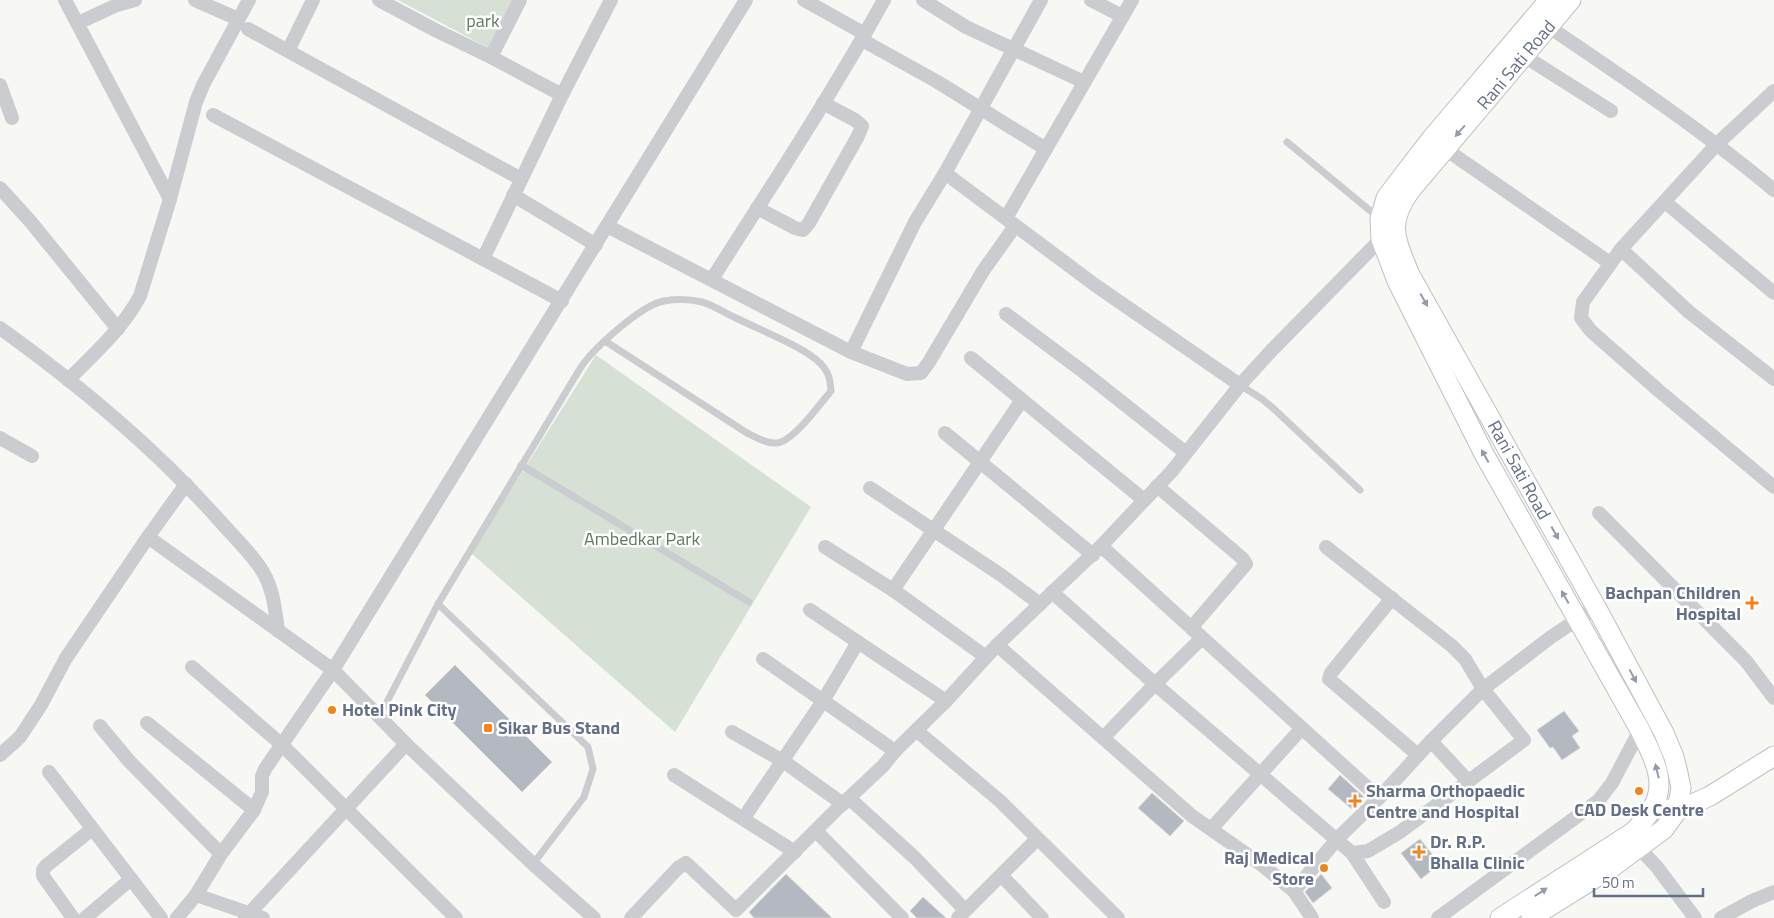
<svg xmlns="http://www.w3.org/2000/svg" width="1774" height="918" viewBox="0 0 1774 918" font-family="'Titillium Web',sans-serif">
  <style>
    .green { fill: #d6e0d5 }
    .building { fill: #b4b8c1; stroke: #d9d9d7 }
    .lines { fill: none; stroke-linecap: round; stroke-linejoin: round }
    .secondary-casing { stroke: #bec0c6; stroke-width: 21 }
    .lane { stroke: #caccd0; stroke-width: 7 }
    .street { stroke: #caccd0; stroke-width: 14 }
    .secondary { stroke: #fff; stroke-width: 19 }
    .oneway { fill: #929aac }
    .poi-dot { fill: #f48318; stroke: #fff; stroke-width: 2 }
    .labels { text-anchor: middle; stroke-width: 5; stroke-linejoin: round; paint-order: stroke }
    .park-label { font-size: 18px; fill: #5f7a61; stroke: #fff }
    .street-label { font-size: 18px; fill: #646f88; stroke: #fff }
    .poi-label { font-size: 18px; font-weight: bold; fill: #646f88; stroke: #fff; text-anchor: start }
  </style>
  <rect width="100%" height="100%" fill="#f7f8f4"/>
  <!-- green -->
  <g class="green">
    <path d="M398,0h117l-21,51z"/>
    <path d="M596,355l215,152 -136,225 -204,-179z"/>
  </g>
  <!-- building -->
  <g class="building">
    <path d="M455,665l97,97 -30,30 -97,-97z"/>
    <path d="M1564,711l15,20 -7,5 8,12 -18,12 -9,-13 -3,1 -13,-18z"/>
    <path d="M1340,775l24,22 -11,13 -25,-21z"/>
    <path d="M1152,793l32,28 -14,15 -32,-28z"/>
    <path d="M1420,839l20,25 -19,15 -20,-26z"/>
    <path d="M786,874l46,44h-78l-5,-6z"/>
    <path d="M1321,874l11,14 -19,15 -8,-11z"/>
    <path d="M923,897l23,21h-29l-7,-7z"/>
  </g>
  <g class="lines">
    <!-- secondary casing -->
    <g class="secondary-casing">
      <g id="secondary">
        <path d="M1669,809l8,2 33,-15 64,-40"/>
        <path d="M1500,918l133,-86c38,-37 29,-58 7,-102l-156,-276 -87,-173 -16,-42 -1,-20 6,-21 12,-16 33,-43 118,-139"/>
        <path id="s1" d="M1531,918l80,-50 53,-39 13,-18 4,-23 -3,-15 -4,-16 -10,-24 -68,-126 -186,-332c-14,-36 -24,-50 0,-84l161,-191"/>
      </g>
    </g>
    <!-- lane -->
    <g class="lane">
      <path d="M1287,142l92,76"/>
      <path d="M1240,385l22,14 12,10 86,81"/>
      <path d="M521,465l228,137"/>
      <path d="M438,604l150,143 5,22 -9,28 -51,67"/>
      <path d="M379,717l59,-113 143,-237c13,-19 60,-62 83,-66 12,-2 25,-2 38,1 11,3 23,11 34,16 22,11 68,29 84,45 9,9 10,16 11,28 -11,13 -34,45 -50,51 -10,4 -24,-4 -34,-9l-142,-92"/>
    </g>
    <!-- street -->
    <g class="street">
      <path d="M65,0l105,199"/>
      <path d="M195,0l43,19"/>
      <path d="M379,0l58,31 54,26 71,38"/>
      <path d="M804,0l61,34"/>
      <path d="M923,0l43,27 118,55"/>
      <path d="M1091,0l31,16"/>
      <path d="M78,23l39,-18 18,-5"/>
      <path d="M1549,27c77,52 154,104 225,163"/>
      <path d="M248,29l273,150"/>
      <path d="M862,40l74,41 110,68"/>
      <path d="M288,51l25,-51"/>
      <path d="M1524,56l87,55"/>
      <path d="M491,57l29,-57"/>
      <path d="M0,85l12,33"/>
      <path d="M1774,91l-57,53 -96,105 -38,53 -2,16 10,13 67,59 116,97"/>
      <path d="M213,115l349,186"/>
      <path d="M1438,144l172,119"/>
      <path d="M945,173l150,112 145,100"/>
      <path d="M0,188l30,33 88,108"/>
      <path d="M513,195l83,50"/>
      <path d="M1665,202l109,91"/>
      <path d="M757,208l38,20 8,2 6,-7 49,-87 4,-10 -7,-6 -32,-17"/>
      <path d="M1006,218l126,-218"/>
      <path d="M607,226l244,126 56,22 14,-1 8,-11 54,-91 32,-45"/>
      <path d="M1621,249l68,63 85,67"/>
      <path d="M483,259l79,-164 49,-95"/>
      <path d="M712,279c59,-92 119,-184 172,-279"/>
      <path d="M1006,314l79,59 101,80"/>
      <path d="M0,328c78,56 155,120 219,192 13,15 29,30 40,46 14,19 16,42 19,65"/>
      <path d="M851,352l64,-130 30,-49 96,-173"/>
      <path d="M971,358l173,142"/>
      <path d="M68,380c26,-26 55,-52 72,-84l30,-97 26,-97 7,-17 46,-85"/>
      <path d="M945,433l148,122"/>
      <path d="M0,438l32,18"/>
      <path d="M1157,486l85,72 4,6 -55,64"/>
      <path d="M870,488l131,87 39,29"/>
      <path d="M1599,513l147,148 28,37"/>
      <path d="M148,537l185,133 -68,99 -3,7v16l-8,18 -33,44 -25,41 -19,23"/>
      <path d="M1101,546l278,252"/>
      <path d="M825,547l68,43 93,67"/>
      <path d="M1326,547l126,99 13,13 18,30 41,51 -124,92 -32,19 -16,2"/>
      <path d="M893,590l129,-190"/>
      <path d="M1052,592l103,92 197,169 32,49"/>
      <path d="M1392,598l-61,75 -2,6 89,76"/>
      <path d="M810,610l136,91"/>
      <path d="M997,645l195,171 70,49 32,26 18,27"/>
      <path d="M763,659l132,92"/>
      <path d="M192,667l89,77 175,174"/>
      <path d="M147,723l107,87"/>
      <path d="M100,726l29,35 92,93"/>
      <path d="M917,731l83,70 118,117"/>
      <path d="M732,732l51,29 60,43"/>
      <path d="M1104,737l51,-53 47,-46"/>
      <path d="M1431,741l38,41"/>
      <path d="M0,755l20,-18 21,-32 25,-47 82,-121 38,-53"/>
      <path d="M49,772l112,146"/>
      <path d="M674,775l121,77"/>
      <path d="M849,798l66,60 50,52"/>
      <path d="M743,819l80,-118 35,-59"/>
      <path d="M1211,829l91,-101"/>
      <path d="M816,831l86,87"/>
      <path d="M1639,848l18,19 38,51"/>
      <path d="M1002,876l40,42"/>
      <path d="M1294,891l43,-52 42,-41 52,-57 52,-52 68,-52 45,-30"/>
      <path d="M196,895l67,23"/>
      <path d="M73,918l-30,-42v-6l3,-4 46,-37"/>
      <path d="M85,918l46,-39"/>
      <path d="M245,918l161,-174"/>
      <path d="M594,918l-61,-54 -127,-120 -73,-74 413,-670"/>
      <path d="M631,918l47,-50 8,-5 50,47 99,-99 48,-45 12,-15 51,-50 51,-56 104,-99 71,-75 68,-86 32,-35 109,-111"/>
      <path d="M958,918l79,-79"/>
      <path d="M1438,918l160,-117 14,-18 28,-53"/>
      <path d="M1721,918l31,-17 22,-9"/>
    </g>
    <!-- secondary -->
    <use href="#secondary" class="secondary"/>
  </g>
  <!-- one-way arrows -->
  <defs><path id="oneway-solid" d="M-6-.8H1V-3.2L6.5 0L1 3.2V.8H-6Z" transform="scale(1.25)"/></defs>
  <g class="oneway">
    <use href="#oneway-solid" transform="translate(1460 131) rotate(131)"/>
    <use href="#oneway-solid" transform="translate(1424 300) rotate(61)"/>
    <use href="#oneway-solid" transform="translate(1485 456) rotate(-119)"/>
    <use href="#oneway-solid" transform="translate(1555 533) rotate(61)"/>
    <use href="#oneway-solid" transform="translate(1565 597) rotate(-120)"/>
    <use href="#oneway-solid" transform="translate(1633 676) rotate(62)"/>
    <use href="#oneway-solid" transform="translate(1657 771) rotate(-104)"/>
    <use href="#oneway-solid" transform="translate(1541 892) rotate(-33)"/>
  </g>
  <!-- markers -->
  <g class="poi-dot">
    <path d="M1749.5 595.5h5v5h5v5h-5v5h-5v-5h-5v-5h5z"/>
    <circle cx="332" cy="710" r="5"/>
    <rect x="483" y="723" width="10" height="10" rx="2.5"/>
    <circle cx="1639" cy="791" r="5"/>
    <path d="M1352.5 793.5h5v5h5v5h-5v5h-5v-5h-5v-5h5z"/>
    <path d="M1416.5 844.5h5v5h5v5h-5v5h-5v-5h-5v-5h5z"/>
    <circle cx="1324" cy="868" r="5"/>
  </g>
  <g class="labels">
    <!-- park labels -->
    <g class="park-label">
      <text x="483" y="27">park</text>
      <text x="642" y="545">Ambedkar Park</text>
    </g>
    <!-- street labels -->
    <g class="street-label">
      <text dy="6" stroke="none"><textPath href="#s1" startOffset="1042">Rani Sati Road</textPath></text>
      <text transform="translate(1519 470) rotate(61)" y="6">Rani Sati Road</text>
    </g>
    <!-- poi labels -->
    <g class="poi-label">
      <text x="1741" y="599" text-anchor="end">Bachpan Children<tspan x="1741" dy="21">Hospital</tspan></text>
      <text x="342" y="716">Hotel Pink City</text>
      <text x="498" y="734">Sikar Bus Stand</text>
      <text x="1366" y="797">Sharma Orthopaedic<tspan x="1366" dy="21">Centre and Hospital</tspan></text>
      <text x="1639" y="816" text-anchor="middle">CAD Desk Centre</text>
      <text x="1430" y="848">Dr. R.P.<tspan x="1430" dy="21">Bhalla Clinic</tspan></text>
      <text x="1314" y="864" text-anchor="end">Raj Medical<tspan x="1314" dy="21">Store</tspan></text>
    </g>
  </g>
  <!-- scale -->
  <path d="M1594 888v8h109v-8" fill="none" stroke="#646f88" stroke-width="2.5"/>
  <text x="1602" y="888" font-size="15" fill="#646f88" stroke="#ffffff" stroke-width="4" paint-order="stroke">50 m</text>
</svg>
